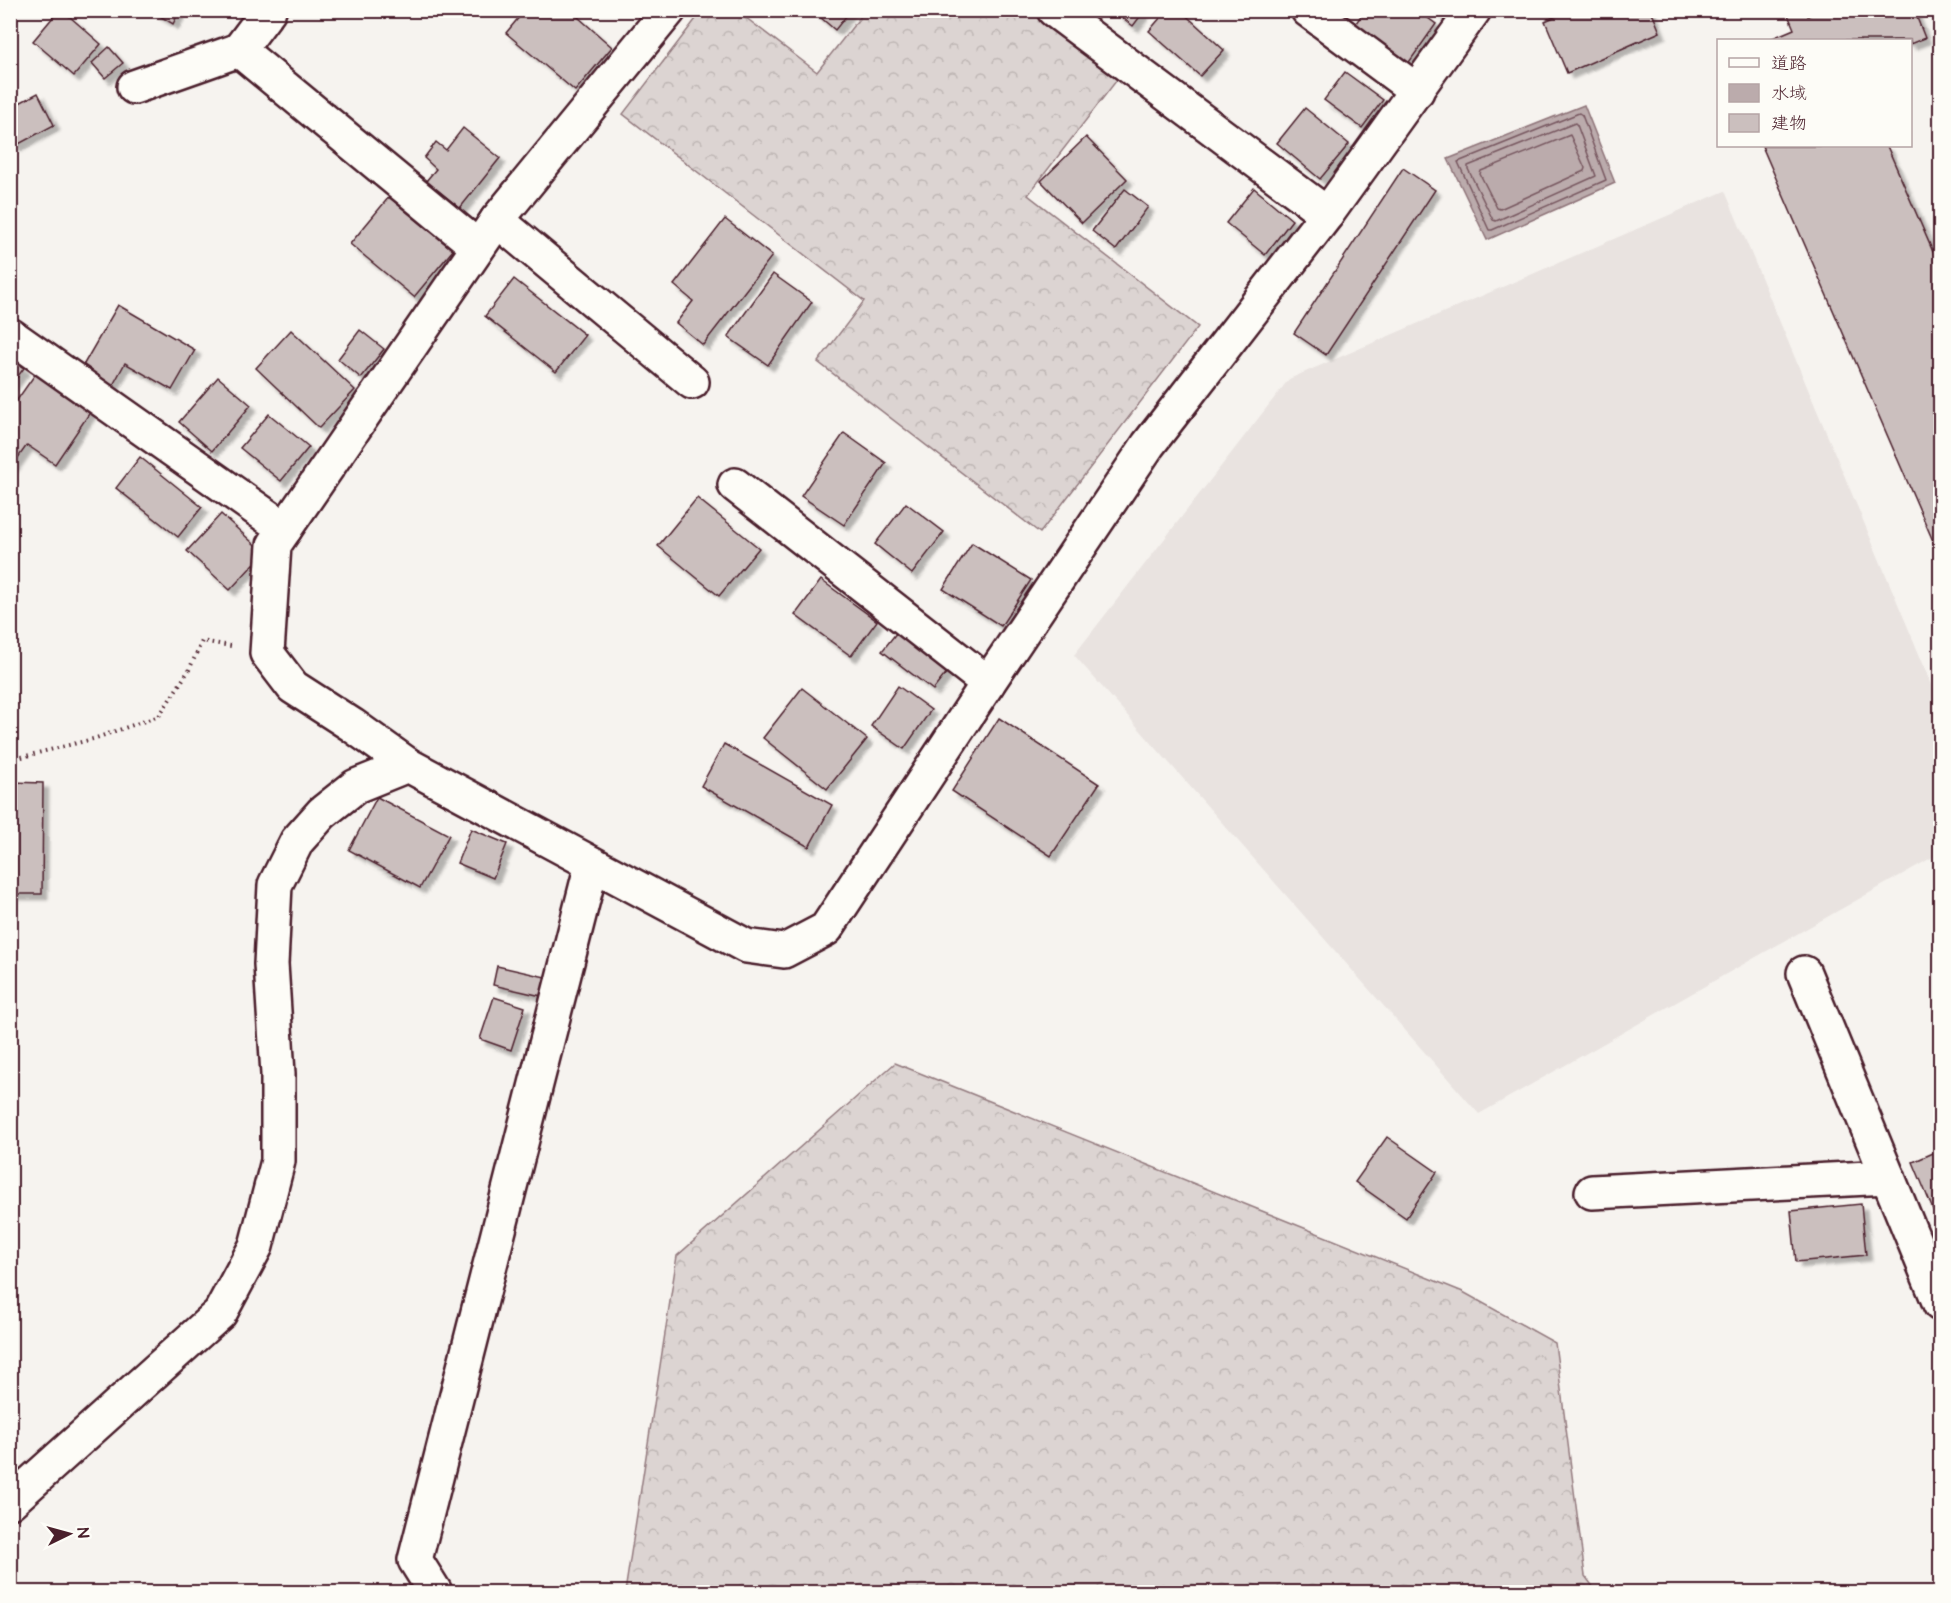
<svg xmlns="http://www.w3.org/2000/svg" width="1951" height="1603" viewBox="0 0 1951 1603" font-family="'Architects Daughter','Klee One',sans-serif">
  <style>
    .built { fill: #e9e3e0 }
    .forest { fill: url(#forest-crowns); stroke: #937a7e; stroke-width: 1.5 }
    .water { fill: #bbabac; stroke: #8e7378; stroke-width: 1.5 }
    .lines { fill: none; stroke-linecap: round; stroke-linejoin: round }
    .shore { stroke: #77575f; stroke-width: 1.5 }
    .building { fill: #cbbfbe; stroke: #4a1f2b; stroke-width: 1.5; filter: url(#shadow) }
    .street-casing { stroke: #4a1f2b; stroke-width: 38 }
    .path { stroke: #4a1f2b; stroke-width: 4; stroke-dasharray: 1.5 4.5; stroke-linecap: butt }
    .street { stroke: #fdfcf7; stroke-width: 33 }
  </style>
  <defs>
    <pattern id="forest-crowns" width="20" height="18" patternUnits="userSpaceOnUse" patternTransform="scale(1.5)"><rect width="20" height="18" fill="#dcd4d2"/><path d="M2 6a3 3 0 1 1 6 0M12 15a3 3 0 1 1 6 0" fill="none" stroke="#beb6b4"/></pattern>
    <filter id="shadow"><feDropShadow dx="5.5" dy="5.5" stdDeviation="1.5" flood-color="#0004"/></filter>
  </defs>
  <rect width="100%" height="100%" fill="#f6f3ef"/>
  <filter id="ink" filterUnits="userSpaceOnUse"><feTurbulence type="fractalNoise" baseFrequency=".0167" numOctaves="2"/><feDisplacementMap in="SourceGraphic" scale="12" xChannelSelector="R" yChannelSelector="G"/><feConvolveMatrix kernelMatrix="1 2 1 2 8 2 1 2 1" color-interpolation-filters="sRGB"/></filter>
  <g filter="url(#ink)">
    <!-- built -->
    <path class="built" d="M1725,191l215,513v149l-461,261 -405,-459 215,-276z"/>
    <!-- forest -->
    <g class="forest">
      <path d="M702,11h35l80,61 48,-61h171l84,65 -92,119 170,132 -158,206 -222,-171 46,-61 -241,-187z"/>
      <path d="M895,1063l568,229 92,51 30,233 12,16h-972l52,-336z"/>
    </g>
    <!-- water -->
    <path class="water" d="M1584,105l31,78 -128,57 -39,-81z"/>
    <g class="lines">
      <!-- shore -->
      <g class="shore">
        <path d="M1579,113l3,2 24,65 -114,50h-3l-31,-68z"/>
        <path d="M1575,123l2,2 19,51 -100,45 -3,-1 -25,-51v-3z"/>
        <path d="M1570,135l15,33 -1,3 -84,38 -3,-1 -17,-34 1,-3z"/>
      </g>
    </g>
    <!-- building -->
    <g class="building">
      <path d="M59,10h3l39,34 -27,32 -41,-35z"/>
      <path d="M150,10h30l-7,14z"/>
      <path d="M525,10h45l42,37 -37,44 -69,-58z"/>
      <path d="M812,10h39l-16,20z"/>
      <path d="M1113,10h32l-12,16z"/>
      <path d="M1167,10h13l44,40 -24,26 -51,-45z"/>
      <path d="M1365,10h52l19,14 -31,44 -54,-38z"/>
      <path d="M1433,10h23l-10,12z"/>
      <path d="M1570,10h81l9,22 -93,41 -22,-52z"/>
      <path d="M1786,10h19l3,6 11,-6h95l11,28 -15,6v-4h-142l26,-11z"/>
      <path d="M109,47l14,16 -18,15 -13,-15z"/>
      <path d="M1345,72l38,28 -21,28 -38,-28z"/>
      <path d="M38,93l16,32 -39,21 -5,-9v-29z"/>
      <path d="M1305,108l44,36 -29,35 -43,-36z"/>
      <path d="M463,128l37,30 -40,50 -34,-27 10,-12 -12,-11 12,-16 10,8z"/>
      <path d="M1086,137l41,42 -45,44 -41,-42z"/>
      <path d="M1762,146h125l53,122v289z"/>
      <path d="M1403,168l32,22 -109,165 -32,-22z"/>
      <path d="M1254,188l38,32 -27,35 -39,-32z"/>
      <path d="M1125,189l23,18 -32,43 -24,-19z"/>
      <path d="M389,197l64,53 -39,47 -64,-53z"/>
      <path d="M725,219l47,37 -69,89 -27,-22 17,-22 -19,-16z"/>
      <path d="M773,274l39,28 -44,63 -40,-28z"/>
      <path d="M514,279l71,56 -29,37 -71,-56z"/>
      <path d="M118,305l77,45 -23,40 -47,-27 -13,24 -31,-18z"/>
      <path d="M291,330l64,60 -36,38 -63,-60z"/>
      <path d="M360,330l24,19 -23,29 -23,-19z"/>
      <path d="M10,359l14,9 -14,19z"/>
      <path d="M36,373l55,38 -36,53 -28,-19 -17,24v-59z"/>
      <path d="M218,377l33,28 -39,46 -33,-29z"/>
      <path d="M269,414l40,33 -28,34 -41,-33z"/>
      <path d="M844,433l42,30 -42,62 -43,-29z"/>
      <path d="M140,457l62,50 -24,30 -62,-49z"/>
      <path d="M697,498l62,50 -40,48 -61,-50z"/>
      <path d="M906,503l38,29 -32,42 -37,-30z"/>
      <path d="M221,514l43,39 -34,37 -43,-39z"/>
      <path d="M972,543l59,37 -30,46 -58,-37z"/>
      <path d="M821,580l56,41 -26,35 -56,-41z"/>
      <path d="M897,632l51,39 -15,19 -51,-39z"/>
      <path d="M898,686l33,24 -27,39 -33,-23z"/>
      <path d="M802,688l65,51 -40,50 -64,-51z"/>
      <path d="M999,718l100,66 -48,72 -99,-65z"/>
      <path d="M724,744l108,61 -23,42 -108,-61z"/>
      <path d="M10,782l33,1 -1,111h-32z"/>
      <path d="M377,797l72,38 -29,53 -71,-38z"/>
      <path d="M471,829l36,15 -14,34 -36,-15z"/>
      <path d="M497,966l53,12 -4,19 -53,-12z"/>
      <path d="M494,997l31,10 -14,43 -31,-11z"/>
      <path d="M1387,1137l50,35 -31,46 -51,-36z"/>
      <path d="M1940,1150v65l-4,2 -23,-55z"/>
      <path d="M1861,1204l5,51 -70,7 -5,-51z"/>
    </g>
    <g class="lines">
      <!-- street casing -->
      <g class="street-casing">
        <g id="street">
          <path d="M269,10l-30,40 239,197"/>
          <path d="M669,10l-172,210 -223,325 -7,108 26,34 59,38 56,40 338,181 38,5 42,-22 162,-246 160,-238 179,-231 147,-204"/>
          <path d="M1054,10l273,204"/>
          <path d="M1308,10l109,81"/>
          <path d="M134,87l105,-37"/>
          <path d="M497,220l195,162"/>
          <path d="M10,335l275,194"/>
          <path d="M735,485l253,198"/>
          <path d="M1804,973l136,331"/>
          <path d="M1592,1192l296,-15"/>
          <path d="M10,1502l210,-189 36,-67 22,-85v-87l-7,-110 4,-79 22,-44 25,-28 34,-27 52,-21"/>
          <path d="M435,1592l-20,-32 177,-696"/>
        </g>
      </g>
      <!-- path -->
      <path class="path" d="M10,760l83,-21 66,-23 30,-46 13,-29 29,5"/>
      <!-- street -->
      <use href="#street" class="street"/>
    </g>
  </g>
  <!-- margin -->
  <rect width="1951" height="1603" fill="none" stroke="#fdfcf7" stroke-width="36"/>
  <rect x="18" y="18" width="1915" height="1567" fill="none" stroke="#4a1f2b" stroke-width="2" filter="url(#ink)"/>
  <!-- legend -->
  <rect x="1717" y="39" width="195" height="108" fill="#fdfcf7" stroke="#b5a4a5" stroke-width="1.5"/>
  <rect x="1729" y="58" width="30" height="9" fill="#fdfcf7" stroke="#b5a4a5" stroke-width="1.5"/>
  <text x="1771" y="69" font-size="18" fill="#4a1f2b">道路</text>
  <rect x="1729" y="84" width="30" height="18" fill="#bbabac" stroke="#b5a4a5" stroke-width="1.5"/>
  <text x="1771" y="99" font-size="18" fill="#4a1f2b">水域</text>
  <rect x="1729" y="114" width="30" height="18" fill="#cbbfbe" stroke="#b5a4a5" stroke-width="1.5"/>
  <text x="1771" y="129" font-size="18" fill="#4a1f2b">建物</text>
  <!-- north arrow -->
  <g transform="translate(69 1534) rotate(85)" stroke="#fdfcf7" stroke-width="4.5" paint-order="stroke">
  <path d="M0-4.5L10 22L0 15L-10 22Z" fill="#4a1f2b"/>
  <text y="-9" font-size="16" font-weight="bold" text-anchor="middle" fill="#4a1f2b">N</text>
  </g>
</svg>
